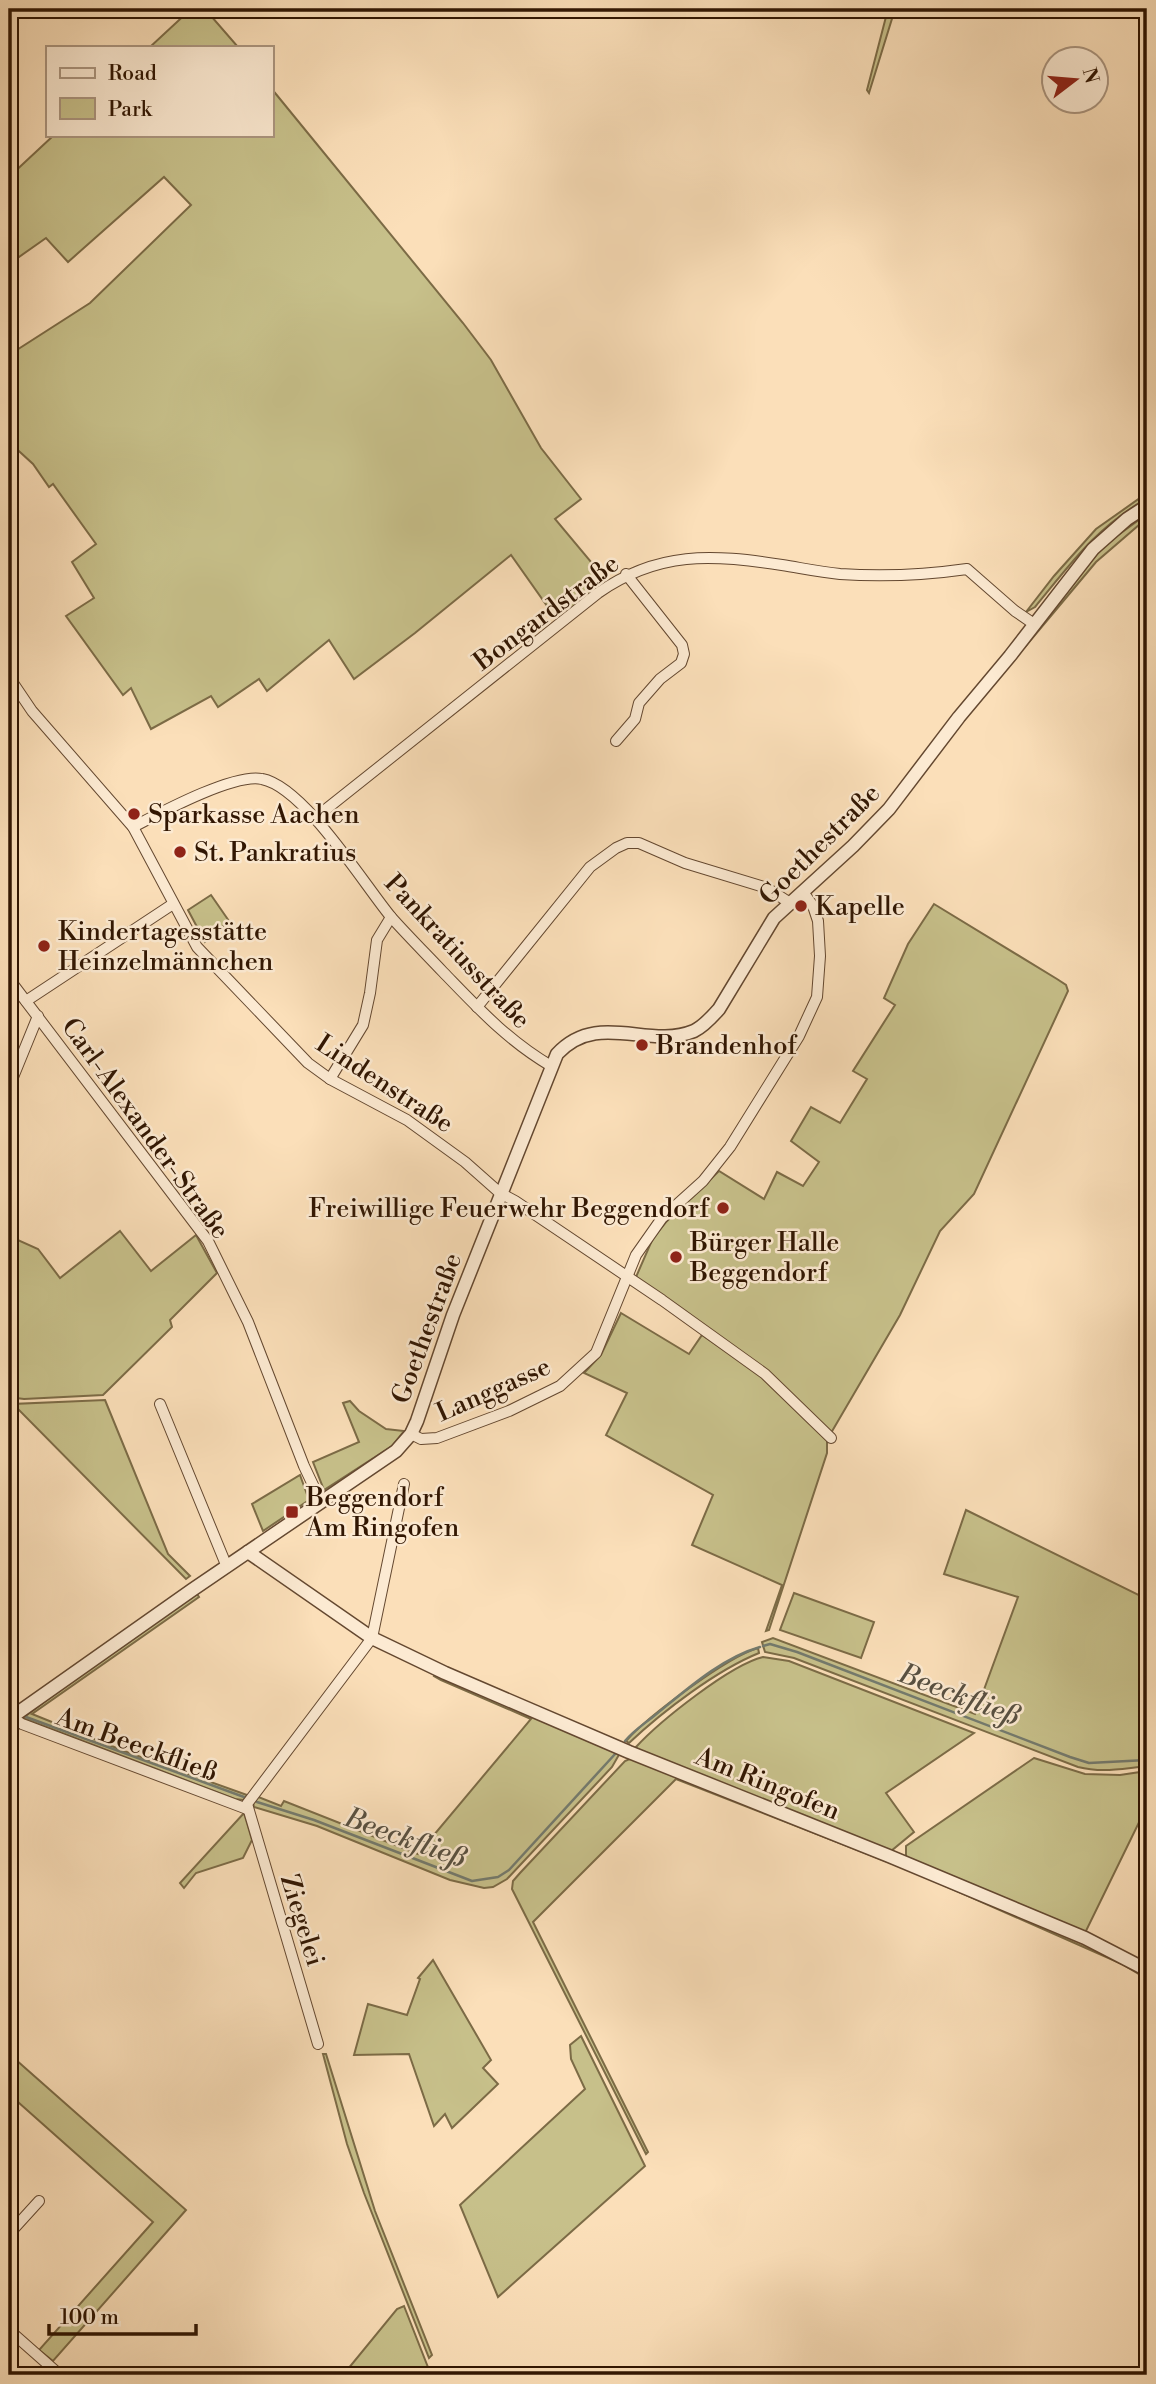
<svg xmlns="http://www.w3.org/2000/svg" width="1156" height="2384" viewBox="0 0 1156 2384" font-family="'Libre Bodoni',serif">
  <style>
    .green { fill: #c7c08a; stroke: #7c6b46; stroke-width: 2 }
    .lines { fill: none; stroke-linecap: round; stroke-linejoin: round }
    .stream { stroke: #747a6d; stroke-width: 2.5 }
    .minor-casing { stroke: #644830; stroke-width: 12 }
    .tertiary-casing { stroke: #644830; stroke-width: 15 }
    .minor { stroke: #fcead2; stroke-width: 10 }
    .tertiary { stroke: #fcead2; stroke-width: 12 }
    .poi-dot { fill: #8f2418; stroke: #fcead2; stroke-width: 2.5 }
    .labels { text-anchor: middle; stroke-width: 5; stroke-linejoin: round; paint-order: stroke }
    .street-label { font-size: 26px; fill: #311602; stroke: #fcead2 }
    .poi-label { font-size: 26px; fill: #311602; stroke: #fcead2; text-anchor: start }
    .water-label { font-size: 28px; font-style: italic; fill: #585041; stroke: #fcead2 }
  </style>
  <rect width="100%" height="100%" fill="#fbdfb9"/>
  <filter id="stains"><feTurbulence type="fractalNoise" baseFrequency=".00286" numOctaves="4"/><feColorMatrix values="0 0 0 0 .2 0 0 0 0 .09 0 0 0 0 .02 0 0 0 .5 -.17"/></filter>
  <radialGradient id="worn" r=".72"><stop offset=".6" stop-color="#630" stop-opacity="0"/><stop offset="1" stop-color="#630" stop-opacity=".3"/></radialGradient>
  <!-- green -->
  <g class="green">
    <path d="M191,9h14l33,38h-88z"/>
    <path d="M888,9h7l-26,84 -2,-3z"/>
    <path d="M271,88l192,235 28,37 50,88 40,51 -26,20 52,62 -50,39 -46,-65 -96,78 -61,46 -25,-39 -62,51 -8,-12 -41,28 -7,-11 -60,33 -20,-41 -8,7 -57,-79 28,-18 -22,-36 24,-18 -43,-60 -4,3 -16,-23 -24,-22v-87l81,-52 101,-98 -27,-28 -96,85 -22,-24 -37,26v-87l45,-42h217z"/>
    <path d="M1147,493v5c-52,31 -74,63 -112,109l-9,5 28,-36 42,-47z"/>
    <path d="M1147,514v4l-51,44 -72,86 5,-12 68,-82 13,-13z"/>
    <path d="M211,895l18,26 -24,21 -17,-32z"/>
    <path d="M934,904l123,75 9,6 2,6 -94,203 -34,37 -40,84 -69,118 -195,-156 17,-39 13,-16 53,-51 45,28 13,-27 26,14 16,-24 -28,-21 20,-34 29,16 27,-44 -14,-8 42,-66 -11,-7 24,-54z"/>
    <path d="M120,1231l31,40 45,-36 21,38 -47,47 2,7 -69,68 -79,4 -15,-2v-161l29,13 22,29z"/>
    <path d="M621,1313l68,41 13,-19 59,40 66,64v14l-58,177 -3,1 16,-46 -90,-40 21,-50 -107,-60 21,-42 -43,-20 17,-18z"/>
    <path d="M105,1400l63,154 22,22 -4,3 -173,-175z"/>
    <path d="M350,1401l9,10 27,18 18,2 -12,15 -68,44 -11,-28 46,-20 -16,-39z"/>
    <path d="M300,1475l9,25 -46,31 -11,-27z"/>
    <path d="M966,1510l181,89v167c-23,3 -46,7 -69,1l-284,-109 -29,-6 -3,-10 11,-4 202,76 43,-117 -74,-23z"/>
    <path d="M794,1593l80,29 -13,36 -81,-28z"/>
    <path d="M197,1594l2,3 -167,117 92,37 123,44 -4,5 -8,-1 -212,-81 81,-61z"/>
    <path d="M758,1648l1,5c-42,17 -96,58 -130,90l-3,-2c22,-25 101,-84 132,-93z"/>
    <path d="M763,1657l26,4 185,72 -88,60 28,39 -23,19 -254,-102 -1,-2c24,-26 94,-82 127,-90z"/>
    <path d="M435,1674l185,79 -8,14 -105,112 -14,8 -9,1 -34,-8 -133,-54 -63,-19 -1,-4 3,-7 25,10 3,-5 134,53 113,-135 -90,-39 -7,-4z"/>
    <path d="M632,1758l272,108 192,82 51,27v4l-25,-15 -206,-91 -240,-94 -143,143 115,230 -2,2 -134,-265 1,-8 7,-8 105,-112z"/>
    <path d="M1034,1758l51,16 35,1 27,-4v35l-62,127 -179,-76v-11z"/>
    <path d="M244,1813l8,27 -9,18 -47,15 -12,15 -4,-5z"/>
    <path d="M433,1960l58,100 -8,8 15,16 -46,44 -7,-14 -11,12 -25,-72 -55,1 14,-51 39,11 13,-36 -2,-1z"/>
    <path d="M581,2036l64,130 -147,131 -38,-92 125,-116 -14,-30 -1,-14z"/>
    <path d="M323,2054h3l49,157 57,144 -3,3 -65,-165 -17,-49z"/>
    <path d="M15,2059l171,151 -133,151 -14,-11 114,-128 -144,-128v-29z"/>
    <path d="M404,2306l27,69h-88l54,-66z"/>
  </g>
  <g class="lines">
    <!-- stream -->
    <g class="stream">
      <path d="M763,1646l7,-2 27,8 273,105 19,6 58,-3"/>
      <path d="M26,1717l218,80"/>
      <path d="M625,1741c8,-10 19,-17 29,-25 31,-25 67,-58 106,-69"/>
      <path d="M257,1802l57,18 158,61 26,-4 11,-7 107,-117"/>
    </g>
    <!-- minor casing -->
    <g class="minor-casing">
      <g id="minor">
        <path d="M9,677l23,34 101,116 64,120 111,116 22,16 77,41 58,42 35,31 15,8 147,99 103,74 66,64"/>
        <path d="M616,741l19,-22 4,-16 21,-24 21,-16 3,-9 -2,-9 -56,-71"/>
        <path d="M315,818l283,-225c60,-42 114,-39 184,-28 19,3 38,7 58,9 43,3 85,1 127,-5l48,42 19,13"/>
        <path d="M133,827c27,-14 101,-54 129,-48 42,8 101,104 129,138 17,19 35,37 52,55 35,36 64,68 108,94"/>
        <path d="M9,979l199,262 40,81 56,144 17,36"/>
        <path d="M26,1001l147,-97"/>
        <path d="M477,1007l113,-140 26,-19 11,-5h12l46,20 82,25 23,15"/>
        <path d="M330,1079l33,-54 7,-32 7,-53 14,-23"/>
        <path d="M9,1087l29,-71"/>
        <path d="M160,1404l67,163"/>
        <path d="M411,1434l10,5 16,-1 72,-27 51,-25 36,-33 40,-98 26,-37 41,-37 27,-34 69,-111 18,-39 3,-41 -2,-35 -5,-15 -10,-14"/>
        <path d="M12,1717l10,7 225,85"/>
        <path d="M318,2044l-71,-240 125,-166 32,-154"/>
        <path d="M9,2234l30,-33"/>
        <path d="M9,2330l51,45"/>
      </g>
    </g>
    <!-- tertiary casing -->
    <g class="tertiary-casing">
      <g id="tertiary">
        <path d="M248,1552l124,86 73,35 184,79 260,104 196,82 62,32"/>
        <path d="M9,1719l183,-129 204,-139 15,-17 6,-13 36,-106 104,-261c41,-44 91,-4 137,-23 10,-5 18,-14 25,-22l55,-91 79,-72 36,-37 70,-92 51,-61 83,-107 34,-30 20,-13"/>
      </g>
    </g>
    <!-- minor -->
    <use href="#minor" class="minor"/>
    <!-- tertiary -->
    <use href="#tertiary" class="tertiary"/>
  </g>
  <!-- markers -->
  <g class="poi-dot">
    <circle cx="134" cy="814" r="7"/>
    <circle cx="180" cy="852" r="7"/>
    <circle cx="801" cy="906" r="7"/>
    <circle cx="44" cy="946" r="7"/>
    <circle cx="642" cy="1045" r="7"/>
    <circle cx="723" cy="1208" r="7"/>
    <circle cx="676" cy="1257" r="7"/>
    <rect x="285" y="1505" width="14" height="14" rx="3.5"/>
  </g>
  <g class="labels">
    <!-- street labels -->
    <g class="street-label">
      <text transform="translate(546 612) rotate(-37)" y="9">Bongardstraße</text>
      <text transform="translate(819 844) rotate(-45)" y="9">Goethestraße</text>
      <text transform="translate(458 951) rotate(47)" y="9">Pankratiusstraße</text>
      <text transform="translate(385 1083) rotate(33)" y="9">Lindenstraße</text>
      <text transform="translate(146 1128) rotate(54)" y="9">Carl-Alexander-Straße</text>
      <text transform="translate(426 1328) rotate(-70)" y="9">Goethestraße</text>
      <text transform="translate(493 1389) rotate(-24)" y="9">Langgasse</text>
      <text transform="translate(137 1744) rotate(20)" y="9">Am Beeckfließ</text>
      <text transform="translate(768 1783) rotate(22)" y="9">Am Ringofen</text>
      <text transform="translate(303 1920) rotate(73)" y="9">Ziegelei</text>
    </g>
    <!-- poi labels -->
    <g class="poi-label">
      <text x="148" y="823">Sparkasse Aachen</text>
      <text x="194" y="861">St. Pankratius</text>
      <text x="815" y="915">Kapelle</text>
      <text x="58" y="940">Kindertagesstätte<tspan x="58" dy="30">Heinzelmännchen</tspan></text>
      <text x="656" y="1054">Brandenhof</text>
      <text x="709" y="1217" text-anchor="end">Freiwillige Feuerwehr Beggendorf</text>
      <text x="690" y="1251">Bürger Halle<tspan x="690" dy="30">Beggendorf</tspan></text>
      <text x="306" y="1506">Beggendorf<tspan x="306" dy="30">Am Ringofen</tspan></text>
    </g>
    <!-- water labels -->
    <g class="water-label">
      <text transform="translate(960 1694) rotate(21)" y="10">Beeckfließ</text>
      <text transform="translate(406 1837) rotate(20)" y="10">Beeckfließ</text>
    </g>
  </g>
  <!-- margin -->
  <rect width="1156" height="2384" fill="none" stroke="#fbdfb9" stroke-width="35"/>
  <rect x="10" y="10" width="1135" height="2363" fill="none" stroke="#311602" stroke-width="3.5"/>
  <rect x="18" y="18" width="1121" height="2349" fill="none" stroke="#311602" stroke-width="2"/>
  <!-- legend -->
  <rect x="46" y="46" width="228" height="91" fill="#fcead2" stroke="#ab957f" stroke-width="2"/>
  <rect x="60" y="68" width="35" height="10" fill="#fcead2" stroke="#ab957f" stroke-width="2"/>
  <text x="108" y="80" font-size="21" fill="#311602">Road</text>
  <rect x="60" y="98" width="35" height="21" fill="#c7c08a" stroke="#ab957f" stroke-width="2"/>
  <text x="108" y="116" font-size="21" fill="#311602">Park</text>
  <!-- north arrow -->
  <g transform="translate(1075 80) rotate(74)"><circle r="33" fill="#fcead2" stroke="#ab957f" stroke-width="2"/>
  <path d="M0-5L12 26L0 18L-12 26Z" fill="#8f2418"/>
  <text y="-10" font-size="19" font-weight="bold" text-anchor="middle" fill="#311602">N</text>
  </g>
  <!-- scale -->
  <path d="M49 2324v10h147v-10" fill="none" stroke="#311602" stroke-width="3.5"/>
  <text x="60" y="2324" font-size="21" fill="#311602" stroke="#fcead2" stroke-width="5" paint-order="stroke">100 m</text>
  <rect width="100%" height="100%" filter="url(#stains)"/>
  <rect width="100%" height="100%" fill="url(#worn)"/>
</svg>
